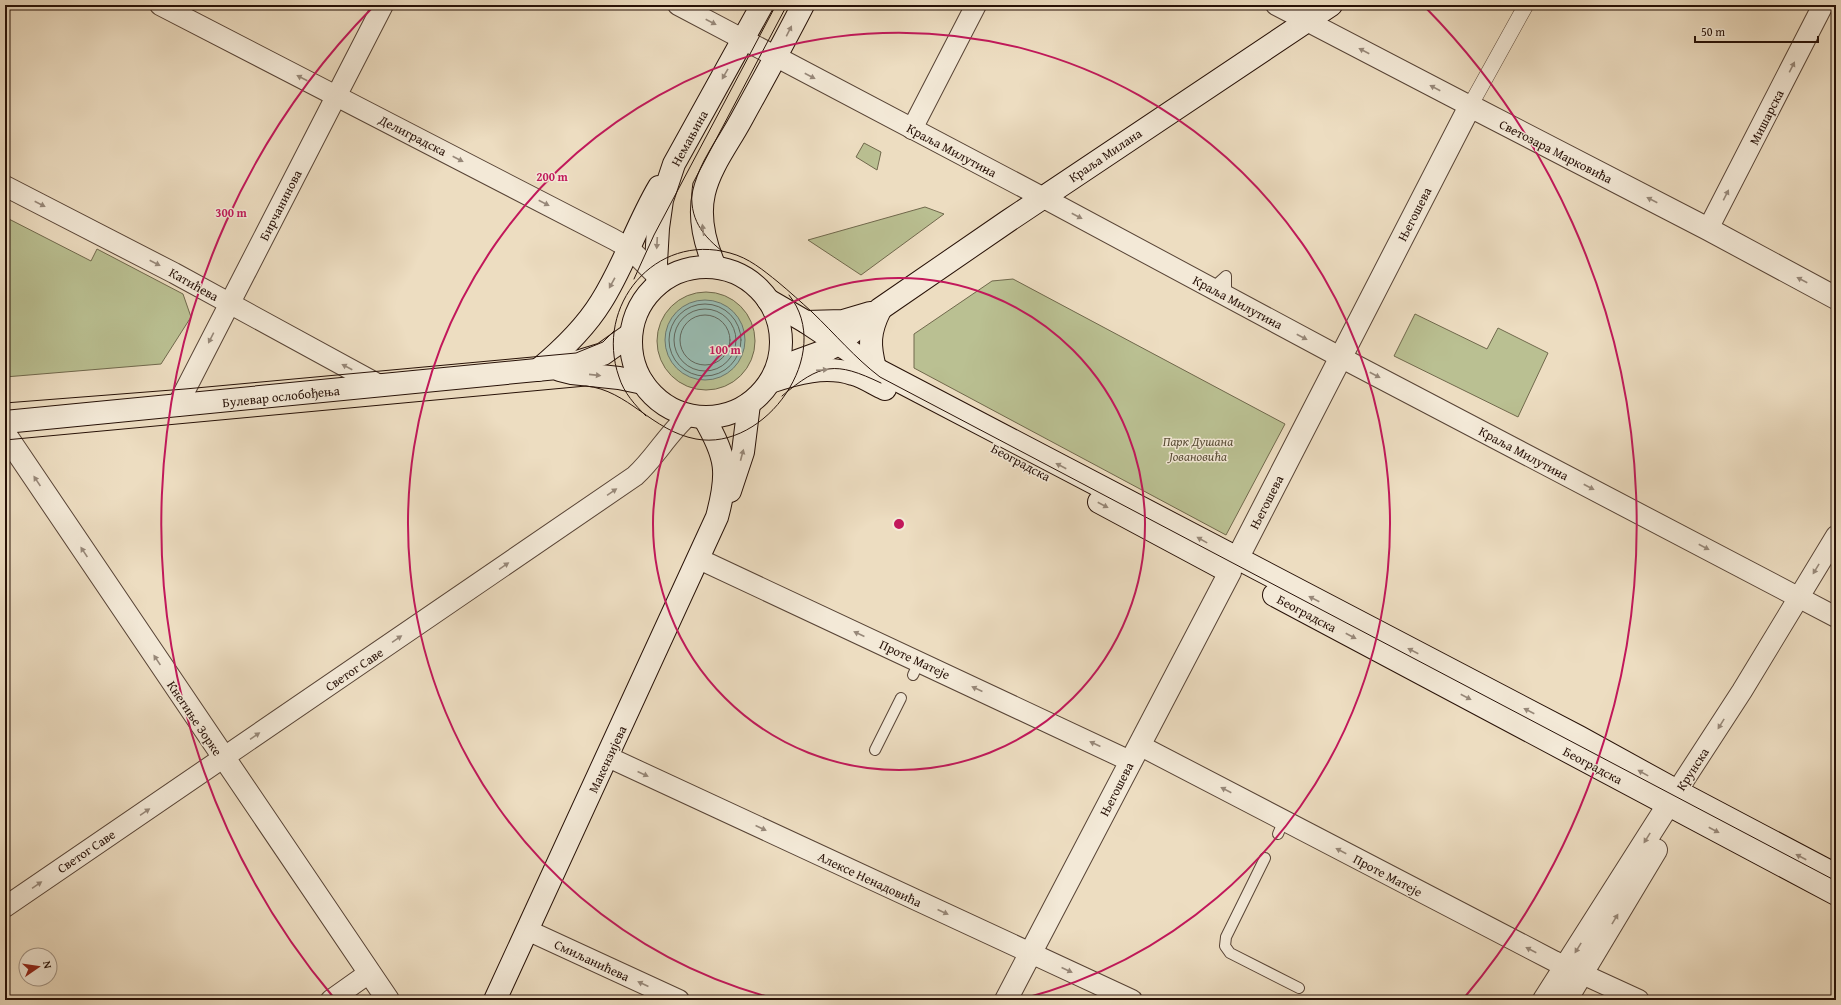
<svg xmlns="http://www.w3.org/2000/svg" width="1841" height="1005" viewBox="0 0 1841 1005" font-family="'Gentium Book Plus',serif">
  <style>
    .green { fill: #bac092; stroke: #70684c }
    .water { fill: #99bcb2; stroke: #6b786e }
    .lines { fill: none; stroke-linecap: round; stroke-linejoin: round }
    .shore { stroke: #60665c; stroke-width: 1 }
    .service-casing { stroke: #584436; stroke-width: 12 }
    .pedestrian-casing { stroke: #584436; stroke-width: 16 }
    .minor-casing { stroke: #584436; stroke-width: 22 }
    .tertiary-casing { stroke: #584436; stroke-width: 24 }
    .secondary-casing { stroke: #271107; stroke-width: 24 }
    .service { stroke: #f3e9d7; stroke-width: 10 }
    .pedestrian { stroke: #f3e9d7; stroke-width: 15 }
    .minor { stroke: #f3e9d7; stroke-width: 20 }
    .tertiary { stroke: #f3e9d7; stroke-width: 22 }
    .secondary { stroke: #f3e9d7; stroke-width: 22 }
    .tram { stroke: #271107; stroke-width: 1 }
    .oneway { fill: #978879 }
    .ring { fill: none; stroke: #c2185b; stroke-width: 2 }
    .labels { text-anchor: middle; stroke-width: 3; stroke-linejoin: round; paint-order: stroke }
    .street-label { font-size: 13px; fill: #271107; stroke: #f3e9d7 }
    .park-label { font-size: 13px; font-style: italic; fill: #5a4e38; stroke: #f3e9d7 }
    .centre { fill: #c2185b; stroke: #f3e9d7; stroke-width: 2 }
    .ring-label { font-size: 12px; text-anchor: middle; font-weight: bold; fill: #c2185b; stroke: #f3e9d7; stroke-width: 3; stroke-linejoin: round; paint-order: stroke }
  </style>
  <rect width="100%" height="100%" fill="#edddc1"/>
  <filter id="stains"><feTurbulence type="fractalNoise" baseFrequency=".005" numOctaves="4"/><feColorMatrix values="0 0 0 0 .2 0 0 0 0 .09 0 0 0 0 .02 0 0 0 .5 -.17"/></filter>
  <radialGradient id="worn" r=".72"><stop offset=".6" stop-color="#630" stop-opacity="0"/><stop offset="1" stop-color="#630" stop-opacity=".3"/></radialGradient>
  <!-- green -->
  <g class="green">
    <path d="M864,143l17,9 -4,18 -21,-13z"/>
    <path d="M925,207l19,7 -83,61 -53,-35z"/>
    <path d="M5,217l86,44 6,-12 86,45 8,23 -30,47 -156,13z"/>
    <path d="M1013,279l272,145 -59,111 -312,-167v-34l78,-53z"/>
    <circle cx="706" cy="341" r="49"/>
    <path d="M1415,314l72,35 11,-21 50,25 -30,64 -124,-61z"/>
  </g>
  <!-- water -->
  <circle class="water" cx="705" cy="340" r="40"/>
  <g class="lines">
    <!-- shore -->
    <g class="shore">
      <circle cx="705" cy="340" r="36"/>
      <circle cx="705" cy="340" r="31"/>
      <circle cx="705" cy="340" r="25"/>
    </g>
    <!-- service casing -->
    <g class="service-casing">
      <g id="service">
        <path d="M1208,286l8,-1 10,-9v14l2,7"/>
        <path d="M913,675l6,-13"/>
        <path d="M875,750l26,-52"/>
        <path d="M1278,834l6,-14"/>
        <path d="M1265,858l-39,79 -1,9 5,7 69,35"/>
      </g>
    </g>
    <!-- pedestrian casing -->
    <g class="pedestrian-casing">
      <path id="pedestrian" d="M1470,106l56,-101"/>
    </g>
    <!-- minor casing -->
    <g class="minor-casing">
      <g id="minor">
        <path d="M160,5l453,234 16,9 28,28"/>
        <path d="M678,5l364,192 298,160 496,260"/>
        <path d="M1276,5l194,101"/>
        <path d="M912,129l64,-124"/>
        <path d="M5,186l169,87 207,113"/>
        <path d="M1708,229l115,-224"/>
        <path d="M177,406l206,-401"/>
        <path d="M699,559l431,202"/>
        <path d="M1139,745l415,216 85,39"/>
        <path d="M608,757l524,243"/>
        <path d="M1677,791l65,-100 94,-155"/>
        <path d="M5,907l630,-431c20,-18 33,-43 54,-61"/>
        <path d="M527,930l152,70"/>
        <path d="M331,1000l38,-27"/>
      </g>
    </g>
    <!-- tertiary casing -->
    <g class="tertiary-casing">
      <g id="tertiary">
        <path d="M5,434l383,566"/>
        <path d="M1237,559l233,-453 238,123 128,69"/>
        <path d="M1006,1000l224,-428"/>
        <path d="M1544,1000l133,-209"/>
        <path d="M1566,1000l90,-150"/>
      </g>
    </g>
    <!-- secondary casing -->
    <g class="secondary-casing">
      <g id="secondary">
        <circle cx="706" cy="342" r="75"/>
        <path d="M715,267c-10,-23 -17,-48 -11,-74 6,-26 24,-49 37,-73 21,-38 42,-76 62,-115"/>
        <path d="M658,284l-2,-21 2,-35 4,-28 12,-36 88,-159"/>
        <path d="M768,300l38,22 72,48 42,22 659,345 109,60 148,78"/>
        <path d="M806,322l37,-1 27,-8"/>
        <path d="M786,365l41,-15 11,-6 42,-35 128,-88 323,-216"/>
        <path d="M875,368c-6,-23 -6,-36 5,-58"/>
        <path d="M538,370c24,-20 47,-42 63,-68 23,-36 36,-78 58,-115"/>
        <path d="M560,370l12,3 47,5 24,5"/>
        <path d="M770,382c26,-9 56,-17 83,-8 11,3 21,10 32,15"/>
        <path d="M5,422l552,-54 46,-14 28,-20"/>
        <path d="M730,491l13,-39 6,-48"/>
        <path d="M1099,502l125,67"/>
        <path d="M1274,595l562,299"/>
        <path d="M495,1000l222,-483c12,-44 10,-60 -13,-99"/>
      </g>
    </g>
    <!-- service -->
    <use href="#service" class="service"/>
    <!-- pedestrian -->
    <use href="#pedestrian" class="pedestrian"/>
    <!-- minor -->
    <use href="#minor" class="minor"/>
    <!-- tertiary -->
    <use href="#tertiary" class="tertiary"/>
    <!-- secondary -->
    <use href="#secondary" class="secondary"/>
    <!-- tram -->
    <g class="tram">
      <path d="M722,251c-24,-19 -34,-37 -29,-68l94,-178"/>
      <path d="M634,279l20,-44 122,-230"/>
      <path d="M782,396c39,-33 53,-35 99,-13"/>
      <path d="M5,403l180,-14 391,-36 27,-11 11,-11"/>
      <path d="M646,416c-11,-11 -22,-23 -27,-39 -25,-71 36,-145 111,-124 19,5 33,17 48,29 12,10 23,20 34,30 23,22 43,46 68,65l956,504"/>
      <path d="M5,440l581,-54c42,4 66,45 110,53 69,13 140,-86 93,-144"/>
    </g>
  </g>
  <!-- one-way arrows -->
  <defs><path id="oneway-solid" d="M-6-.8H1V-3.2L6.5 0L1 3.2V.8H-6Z"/></defs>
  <g class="oneway">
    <use href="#oneway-solid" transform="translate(711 22) rotate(27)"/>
    <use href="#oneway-solid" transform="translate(789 31) rotate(-63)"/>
    <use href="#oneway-solid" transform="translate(1364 51) rotate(-152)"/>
    <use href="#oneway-solid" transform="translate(1792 67) rotate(-63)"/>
    <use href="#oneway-solid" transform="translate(725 74) rotate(120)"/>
    <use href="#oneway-solid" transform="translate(810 76) rotate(28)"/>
    <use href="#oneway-solid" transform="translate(302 78) rotate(-153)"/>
    <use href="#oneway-solid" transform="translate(1435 88) rotate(-152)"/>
    <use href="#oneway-solid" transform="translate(458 159) rotate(27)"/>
    <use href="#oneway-solid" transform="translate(1726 195) rotate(-63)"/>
    <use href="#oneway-solid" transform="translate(1652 200) rotate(-153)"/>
    <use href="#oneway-solid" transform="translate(544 203) rotate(27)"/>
    <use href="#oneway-solid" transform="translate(40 204) rotate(27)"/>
    <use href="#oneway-solid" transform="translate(1077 216) rotate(28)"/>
    <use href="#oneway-solid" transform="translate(703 230) rotate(-97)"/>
    <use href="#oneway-solid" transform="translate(657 243) rotate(93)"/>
    <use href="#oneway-solid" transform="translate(155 263) rotate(27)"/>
    <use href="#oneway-solid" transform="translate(1802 280) rotate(-152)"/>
    <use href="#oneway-solid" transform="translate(612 283) rotate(119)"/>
    <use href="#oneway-solid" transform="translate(1302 337) rotate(28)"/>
    <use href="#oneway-solid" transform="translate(211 338) rotate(117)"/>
    <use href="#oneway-solid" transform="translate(347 367) rotate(-152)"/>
    <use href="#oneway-solid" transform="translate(822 370) rotate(-4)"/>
    <use href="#oneway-solid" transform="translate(595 375) rotate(6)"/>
    <use href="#oneway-solid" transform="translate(1375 375) rotate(28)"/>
    <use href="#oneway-solid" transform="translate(742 455) rotate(-75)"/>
    <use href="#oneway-solid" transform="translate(1061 466) rotate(-152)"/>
    <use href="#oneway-solid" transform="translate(37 481) rotate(-124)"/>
    <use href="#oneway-solid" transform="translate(1589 487) rotate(28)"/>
    <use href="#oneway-solid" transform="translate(612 492) rotate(-34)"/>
    <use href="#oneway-solid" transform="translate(1103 505) rotate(28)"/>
    <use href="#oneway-solid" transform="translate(1202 540) rotate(-151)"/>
    <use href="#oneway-solid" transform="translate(1704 547) rotate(28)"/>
    <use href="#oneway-solid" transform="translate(84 552) rotate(-124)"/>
    <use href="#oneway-solid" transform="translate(504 566) rotate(-34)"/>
    <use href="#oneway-solid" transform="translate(1816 569) rotate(121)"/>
    <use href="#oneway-solid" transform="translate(1314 599) rotate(-153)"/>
    <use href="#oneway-solid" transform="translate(859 634) rotate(-155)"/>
    <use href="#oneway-solid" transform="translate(1351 636) rotate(28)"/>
    <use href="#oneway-solid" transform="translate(397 639) rotate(-34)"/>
    <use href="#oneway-solid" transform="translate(1413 651) rotate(-153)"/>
    <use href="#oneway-solid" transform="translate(157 660) rotate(-124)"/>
    <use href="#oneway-solid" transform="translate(977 689) rotate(-155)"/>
    <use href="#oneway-solid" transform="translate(1466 697) rotate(28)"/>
    <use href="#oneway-solid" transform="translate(1529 711) rotate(-153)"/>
    <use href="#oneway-solid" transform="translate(1721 724) rotate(122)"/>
    <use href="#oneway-solid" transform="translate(255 736) rotate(-34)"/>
    <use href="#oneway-solid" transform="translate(1095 744) rotate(-155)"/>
    <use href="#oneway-solid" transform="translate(1643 773) rotate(-151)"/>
    <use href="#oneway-solid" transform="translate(643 774) rotate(25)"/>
    <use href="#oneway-solid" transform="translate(1226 790) rotate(-153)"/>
    <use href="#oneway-solid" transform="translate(145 812) rotate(-34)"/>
    <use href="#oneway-solid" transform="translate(761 828) rotate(25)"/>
    <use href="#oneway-solid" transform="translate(1714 830) rotate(28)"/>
    <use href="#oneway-solid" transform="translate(1647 838) rotate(122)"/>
    <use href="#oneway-solid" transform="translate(1341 851) rotate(-152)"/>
    <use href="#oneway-solid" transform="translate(1801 857) rotate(-152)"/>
    <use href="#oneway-solid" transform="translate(37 885) rotate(-34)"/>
    <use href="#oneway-solid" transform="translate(943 912) rotate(25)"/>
    <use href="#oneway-solid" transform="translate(1615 919) rotate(-59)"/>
    <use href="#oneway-solid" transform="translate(1578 948) rotate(122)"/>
    <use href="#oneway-solid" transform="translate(1531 950) rotate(-153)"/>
    <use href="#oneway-solid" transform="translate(1067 970) rotate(25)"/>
    <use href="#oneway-solid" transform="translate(643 984) rotate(-155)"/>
  </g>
  <!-- distance rings -->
  <g class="ring">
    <circle cx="899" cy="524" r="246"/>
    <path d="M776 999A491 491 0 1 1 1022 999"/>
    <path d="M334 998A737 737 0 0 1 373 7M1425 7A737 737 0 0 1 1464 998"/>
  </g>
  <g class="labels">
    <!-- street labels -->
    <g class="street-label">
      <text transform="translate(1766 117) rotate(-63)" y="5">Мишарска</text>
      <text transform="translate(413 135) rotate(27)" y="5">Делиградска</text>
      <text transform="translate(689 138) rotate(-61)" y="5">Немањина</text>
      <text transform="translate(952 150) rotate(28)" y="5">Краља Милутина</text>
      <text transform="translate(1556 151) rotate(27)" y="5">Светозара Марковића</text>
      <text transform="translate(1105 155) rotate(-34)" y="5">Краља Милана</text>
      <text transform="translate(280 205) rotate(-63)" y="5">Бирчанинова</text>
      <text transform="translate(1414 214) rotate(-63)" y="5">Његошева</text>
      <text transform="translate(194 284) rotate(29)" y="5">Катићева</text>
      <text transform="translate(1238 302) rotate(28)" y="5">Краља Милутина</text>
      <text transform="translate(281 396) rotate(-6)" y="5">Булевар ослобођења</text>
      <text transform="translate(1524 453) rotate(28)" y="5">Краља Милутина</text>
      <text transform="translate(1021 462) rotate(28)" y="5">Београдска</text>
      <text transform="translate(1266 502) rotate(-63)" y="5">Његошева</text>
      <text transform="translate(1307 613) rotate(28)" y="5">Београдска</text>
      <text transform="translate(915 659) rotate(25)" y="5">Проте Матеје</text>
      <text transform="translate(354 669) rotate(-34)" y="5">Светог Саве</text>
      <text transform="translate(195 718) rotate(56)" y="5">Кнегиње Зорке</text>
      <text transform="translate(607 759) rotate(-65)" y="5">Макензијева</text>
      <text transform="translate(1593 765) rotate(28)" y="5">Београдска</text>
      <text transform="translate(1692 769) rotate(-57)" y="5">Крунска</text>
      <text transform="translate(1116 789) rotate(-63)" y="5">Његошева</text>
      <text transform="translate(86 851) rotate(-34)" y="5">Светог Саве</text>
      <text transform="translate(1388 875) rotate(28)" y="5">Проте Матеје</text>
      <text transform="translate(870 879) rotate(25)" y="5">Алексе Ненадовића</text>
      <text transform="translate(592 960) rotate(25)" y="5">Смиљанићева</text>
    </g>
    <!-- park labels -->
    <g class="park-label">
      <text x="1198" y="446">Парк Душана<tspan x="1198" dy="15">Јовановића</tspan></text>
    </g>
  </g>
  <circle cx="899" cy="524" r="6" class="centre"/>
  <g class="ring-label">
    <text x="552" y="181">200 m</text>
    <text x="231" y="217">300 m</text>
    <text x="725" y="354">100 m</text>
  </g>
  <!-- margin -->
  <rect width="1841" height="1005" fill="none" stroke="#edddc1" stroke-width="20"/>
  <rect x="6" y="6" width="1829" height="993" fill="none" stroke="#271107" stroke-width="2"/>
  <rect x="10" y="10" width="1821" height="985" fill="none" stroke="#271107"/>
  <!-- north arrow -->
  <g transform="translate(38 967) rotate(77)"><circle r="19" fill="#f3e9d7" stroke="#a19384"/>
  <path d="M0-3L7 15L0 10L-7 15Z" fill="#8f2418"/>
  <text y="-6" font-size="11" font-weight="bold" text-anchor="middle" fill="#271107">N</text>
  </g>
  <!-- scale -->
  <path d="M1695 36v6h123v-6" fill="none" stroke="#271107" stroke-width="2"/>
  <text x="1701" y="36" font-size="12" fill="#271107" stroke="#f3e9d7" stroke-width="3" paint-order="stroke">50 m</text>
  <rect width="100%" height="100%" filter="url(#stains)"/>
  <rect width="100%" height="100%" fill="url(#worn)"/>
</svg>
